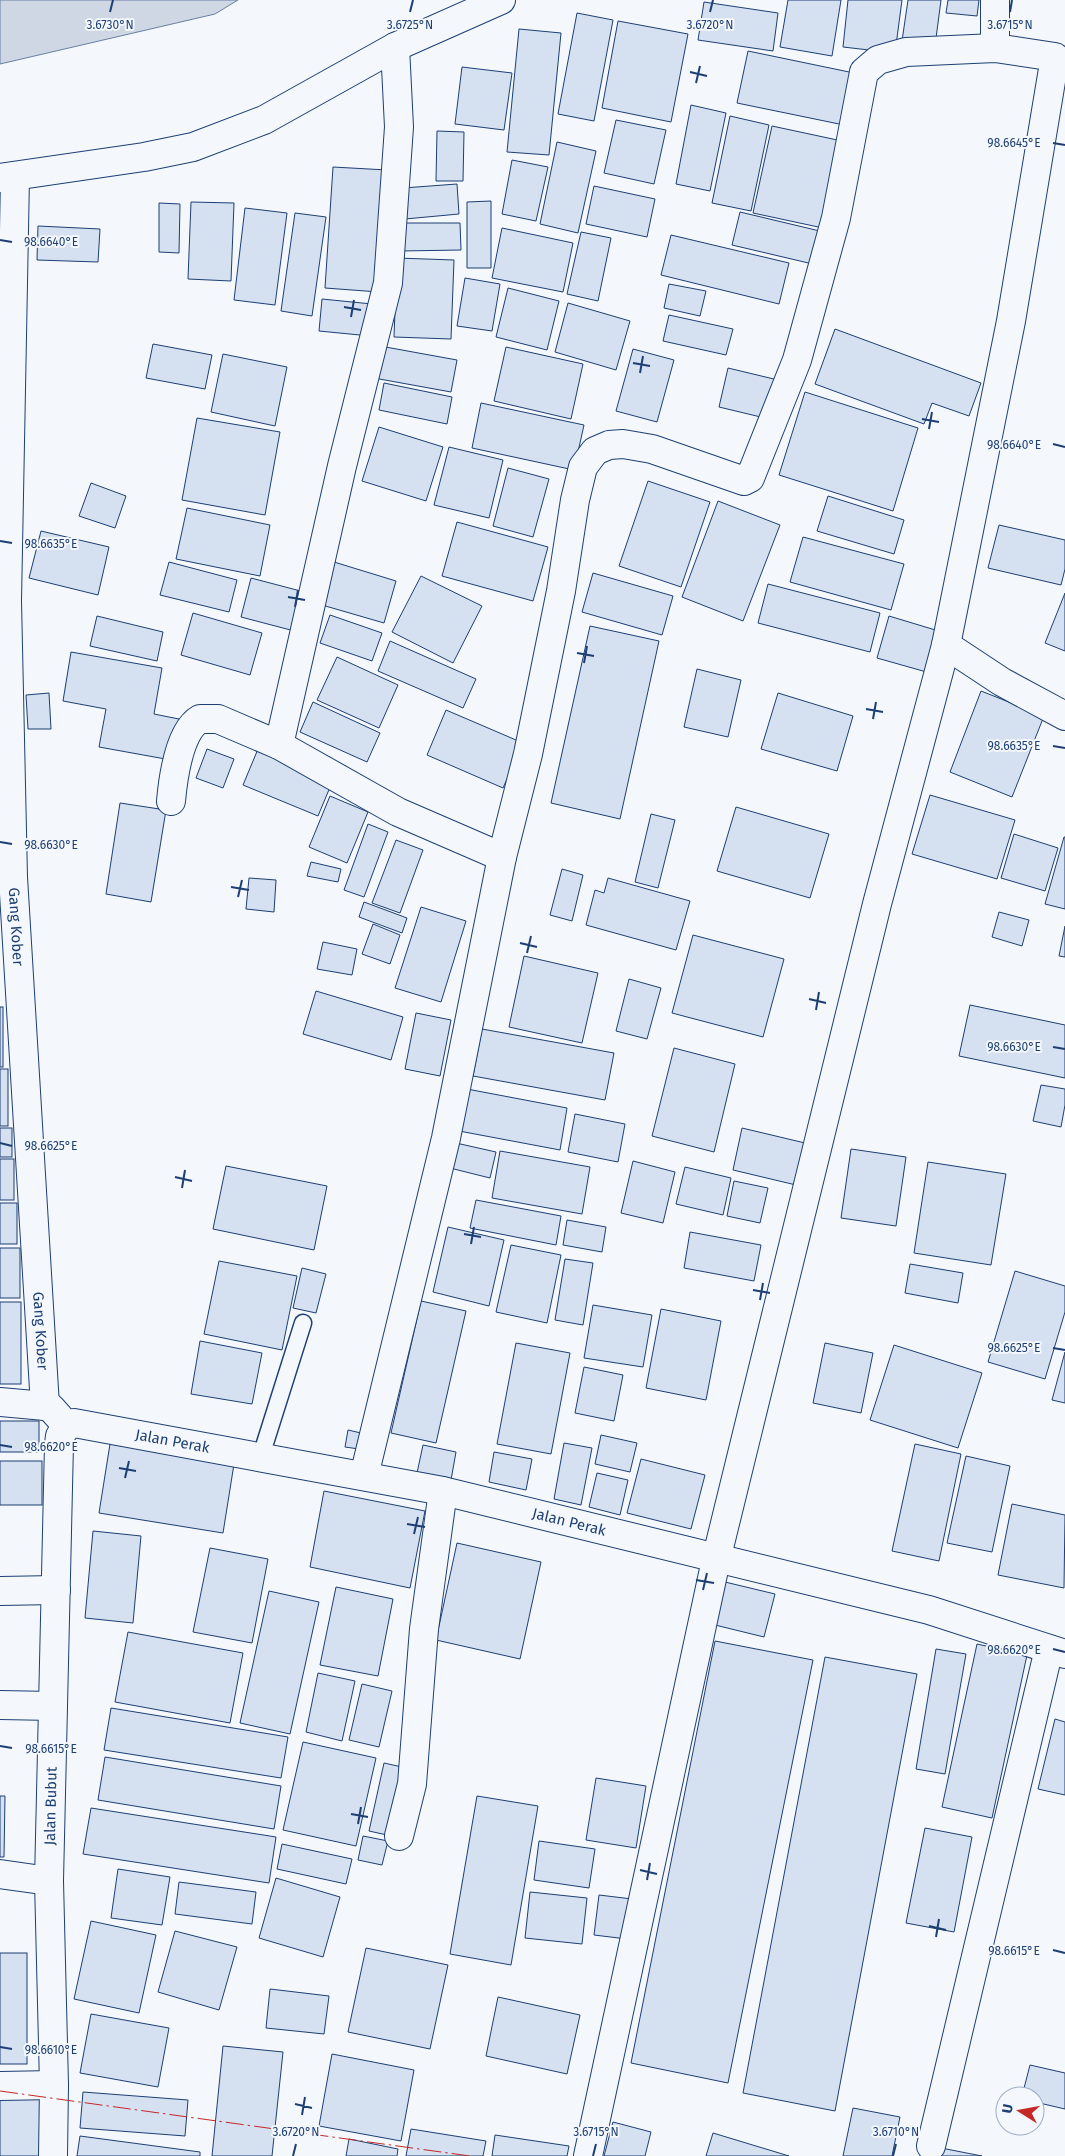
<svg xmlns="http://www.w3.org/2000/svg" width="1065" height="2156" viewBox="0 0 1065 2156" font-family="'Fira Sans',sans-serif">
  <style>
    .water { fill: #cfd7e4; stroke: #687fa3 }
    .building { fill: #d5e0f0; stroke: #1d3f73 }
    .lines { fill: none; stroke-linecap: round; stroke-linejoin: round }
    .lane-casing { stroke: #1d3f73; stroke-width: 19 }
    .street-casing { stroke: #1d3f73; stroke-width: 30 }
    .lane { stroke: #f4f7fb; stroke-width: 16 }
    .street { stroke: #f4f7fb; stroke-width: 28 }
    .power { stroke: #c62828; stroke-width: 1; stroke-dasharray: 18 4 2.5 4; stroke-linecap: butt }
    .ticks { fill: none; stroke: #1d3f73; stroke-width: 2 }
    .labels { text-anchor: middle; stroke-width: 4; stroke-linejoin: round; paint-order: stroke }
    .street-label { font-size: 15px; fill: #1d3f73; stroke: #f4f7fb }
    .ticks-label { font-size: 12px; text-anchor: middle; fill: #1d3f73; stroke: #f4f7fb; stroke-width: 4; stroke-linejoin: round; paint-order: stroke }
  </style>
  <rect width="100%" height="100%" fill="#f4f7fb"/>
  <!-- water -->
  <path class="water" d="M0,0h238l-23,14 -215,50z"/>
  <!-- building -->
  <g class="building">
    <path d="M788,0h53l-9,56 -52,-9z"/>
    <path d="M848,0h54l-7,53 -52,-6z"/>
    <path d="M908,0h33l-6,46 -33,-5z"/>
    <path d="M948,0h31l-2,16 -31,-3z"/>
    <path d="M704,2l74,11 -5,38 -75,-11z"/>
    <path d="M577,13l36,7 -19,101 -36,-7z"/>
    <path d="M618,21l70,13 -17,88 -69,-14z"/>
    <path d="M519,29l42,4 -12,122 -42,-3z"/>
    <path d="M748,51l106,22 -10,52 -107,-22z"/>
    <path d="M462,67l50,6 -8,57 -49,-6z"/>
    <path d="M691,105l35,8 -16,78 -34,-7z"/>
    <path d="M730,116l39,9 -18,86 -39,-8z"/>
    <path d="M616,120l50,10 -12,54 -50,-11z"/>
    <path d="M772,126l70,15 -19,87 -70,-15z"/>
    <path d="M437,131l27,1 -1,49h-27z"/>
    <path d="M557,142l39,9 -18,82 -38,-9z"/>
    <path d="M512,160l36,7 -12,54 -34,-7z"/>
    <path d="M333,167l54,3 -8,122 -54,-4z"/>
    <path d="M457,184l2,30 -54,5 -2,-31z"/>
    <path d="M594,186l61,13 -8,38 -61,-13z"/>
    <path d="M491,201v67h-24v-66z"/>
    <path d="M191,202l43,1 -3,78 -43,-2z"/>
    <path d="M159,203l21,1 -1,49 -20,-1z"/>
    <path d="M245,208l42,5 -12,92 -41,-5z"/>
    <path d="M740,212l84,20 -7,33 -85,-20z"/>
    <path d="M295,213l31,4 -14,99 -31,-5z"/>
    <path d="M400,223h60l1,27 -61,1z"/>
    <path d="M38,226l62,3 -2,33 -61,-2z"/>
    <path d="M502,228l71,15 -10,49 -71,-14z"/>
    <path d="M581,232l30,6 -13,63 -31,-7z"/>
    <path d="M671,235l118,28 -10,41 -118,-29z"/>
    <path d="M397,258l57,2 -3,79 -57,-2z"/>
    <path d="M465,278l35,6 -8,47 -35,-5z"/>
    <path d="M669,284l37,7 -6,25 -36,-8z"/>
    <path d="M508,288l51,13 -12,49 -51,-13z"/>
    <path d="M322,299l50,5 -2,32 -51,-5z"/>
    <path d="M568,303l62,18 -14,49 -61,-18z"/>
    <path d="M669,315l64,14 -7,26 -63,-14z"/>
    <path d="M835,329l146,54 -12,33 -37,-13 -8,21 -109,-40z"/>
    <path d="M153,344l59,11 -7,34 -59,-11z"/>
    <path d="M380,346l77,14 -6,32 -77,-14z"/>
    <path d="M506,347l77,17 -12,55 -77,-18z"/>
    <path d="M633,349l41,11 -17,62 -41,-11z"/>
    <path d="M223,354l64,13 -12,59 -64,-14z"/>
    <path d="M728,368l50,12 -9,39 -50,-12z"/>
    <path d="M384,383l68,14 -5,27 -68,-14z"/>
    <path d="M805,392l113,36 -25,83 -114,-36z"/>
    <path d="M481,403l103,22 -10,45 -102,-22z"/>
    <path d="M197,418l83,14 -15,83 -83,-15z"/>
    <path d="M379,427l64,20 -17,54 -64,-20z"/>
    <path d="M449,447l54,13 -14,58 -55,-13z"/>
    <path d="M508,468l41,11 -16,58 -40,-11z"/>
    <path d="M648,481l62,21 -29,85 -62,-21z"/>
    <path d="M91,483l35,13 -11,32 -36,-12z"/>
    <path d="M828,496l76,24 -10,34 -77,-23z"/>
    <path d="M718,501l62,24 -37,96 -61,-24z"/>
    <path d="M187,508l83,17 -10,51 -84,-17z"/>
    <path d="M457,522l91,25 -15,54 -91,-25z"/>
    <path d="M999,525l66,15v29l-4,16 -73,-17z"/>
    <path d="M41,531l68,16 -11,48 -69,-17z"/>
    <path d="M803,537l101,27 -13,46 -101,-28z"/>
    <path d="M169,562l68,18 -8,32 -69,-17z"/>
    <path d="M334,562l62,19 -12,42 -62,-18z"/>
    <path d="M593,573l80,23 -11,39 -80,-23z"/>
    <path d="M421,576l61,30 -29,57 -61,-31z"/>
    <path d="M251,578l61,16 -10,39 -61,-16z"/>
    <path d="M768,584l112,29 -10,39 -112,-29z"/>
    <path d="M1065,593v58l-20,-8z"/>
    <path d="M193,613l69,20 -12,42 -69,-20z"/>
    <path d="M330,615l52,18 -10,28 -52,-18z"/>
    <path d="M97,616l66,16 -6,29 -67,-15z"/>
    <path d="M889,616l53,16 -12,41 -53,-15z"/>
    <path d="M590,626l69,15 -39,178 -69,-16z"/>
    <path d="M390,641l86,38 -13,29 -85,-37z"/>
    <path d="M71,652l91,16 -8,46 25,5 -8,41 -72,-13 7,-38 -43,-8z"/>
    <path d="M337,657l61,28 -19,43 -62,-28z"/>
    <path d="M697,669l44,11 -13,57 -44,-10z"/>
    <path d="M981,691l63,25 -32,81 -62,-25z"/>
    <path d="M49,693l2,36h-23l-2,-34z"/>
    <path d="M778,693l75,23 -16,55 -76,-22z"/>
    <path d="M313,702l67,31 -13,29 -67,-30z"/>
    <path d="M446,710l77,33 -20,45 -76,-33z"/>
    <path d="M207,749l27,10 -11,29 -27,-10z"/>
    <path d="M258,749l75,31 -15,36 -75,-31z"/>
    <path d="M930,795l85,25 -18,59 -85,-25z"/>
    <path d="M330,796l38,16 -21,51 -38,-16z"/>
    <path d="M120,803l46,7 -15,92 -45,-8z"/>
    <path d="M736,807l93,27 -19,64 -93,-27z"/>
    <path d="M651,814l24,6 -17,68 -23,-6z"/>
    <path d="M368,824l20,8 -24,65 -20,-7z"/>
    <path d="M1014,834l44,14 -13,43 -44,-13z"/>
    <path d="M1064,837h1v72l-20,-5z"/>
    <path d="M396,840l27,10 -23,63 -28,-10z"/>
    <path d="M311,862l30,7 -3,13 -31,-6z"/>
    <path d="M562,869l21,6 -11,46 -22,-6z"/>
    <path d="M249,878l27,2 -2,32 -28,-3z"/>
    <path d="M608,878l82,23 -14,49 -90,-25 9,-35 9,3z"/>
    <path d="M364,902l43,16 -5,15 -43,-16z"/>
    <path d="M421,907l45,14 -25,81 -46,-14z"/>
    <path d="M999,912l30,8 -7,26 -30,-9z"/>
    <path d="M373,924l27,11 -10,29 -28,-10z"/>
    <path d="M1065,926v31l-6,-1z"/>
    <path d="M693,935l91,24 -21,78 -91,-24z"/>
    <path d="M323,942l34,7 -5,26 -35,-6z"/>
    <path d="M524,956l74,17 -16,70 -73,-16z"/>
    <path d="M629,979l32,9 -14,51 -31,-8z"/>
    <path d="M316,991l87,26 -12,43 -88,-26z"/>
    <path d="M970,1005l95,20v53l-106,-22z"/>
    <rect x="0" y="1007" width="3" height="60"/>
    <path d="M416,1013l35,7 -11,56 -35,-7z"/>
    <path d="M482,1029l132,24 -9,47 -132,-24z"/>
    <path d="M674,1048l61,16 -21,88 -62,-16z"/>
    <rect x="0" y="1069" width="8" height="57"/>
    <path d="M1041,1085l24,4v16l-4,22 -28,-6z"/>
    <path d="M467,1089l100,19 -7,42 -101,-19z"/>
    <path d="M575,1114l50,10 -7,38 -50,-10z"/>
    <rect x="0" y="1128" width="12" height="29"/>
    <path d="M742,1128l63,15 -9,42 -63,-15z"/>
    <path d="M456,1143l40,9 -6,26 -40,-10z"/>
    <path d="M851,1149l55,8 -10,69 -55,-8z"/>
    <path d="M500,1151l90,16 -8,47 -90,-16z"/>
    <rect x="0" y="1159" width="14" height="41"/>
    <path d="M633,1161l42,11 -12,51 -42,-10z"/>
    <path d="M928,1162l78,12 -15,91 -77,-12z"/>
    <path d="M226,1166l101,20 -13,64 -101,-21z"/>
    <path d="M685,1167l46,11 -8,37 -47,-11z"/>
    <path d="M734,1181l34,7 -8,35 -33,-7z"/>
    <path d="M476,1200l85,16 -5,29 -86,-17z"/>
    <rect x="0" y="1203" width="17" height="41"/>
    <path d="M567,1220l39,7 -4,25 -39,-7z"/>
    <path d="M448,1227l56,13 -15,66 -56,-14z"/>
    <path d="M690,1232l71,13 -7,36 -70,-13z"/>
    <path d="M511,1245l50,10 -14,68 -51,-11z"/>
    <rect x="0" y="1248" width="20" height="50"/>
    <path d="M565,1259l28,4 -10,62 -28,-5z"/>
    <path d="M219,1261l78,15 -15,74 -78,-16z"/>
    <path d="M910,1264l53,9 -5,30 -53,-10z"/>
    <path d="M302,1268l24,6 -10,39 -23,-5z"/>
    <path d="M1015,1271l50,15v26l-20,67 -57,-17z"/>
    <path d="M421,1301l45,10 -30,132 -45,-10z"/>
    <rect x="0" y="1302" width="21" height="82"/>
    <path d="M593,1305l59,10 -9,52 -59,-9z"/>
    <path d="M661,1309l60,12 -15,79 -60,-12z"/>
    <path d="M200,1341l62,12 -10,51 -61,-10z"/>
    <path d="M516,1343l54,10 -19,101 -54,-10z"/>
    <path d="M825,1343l48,10 -12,60 -48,-10z"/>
    <path d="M894,1345l88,28 -24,75 -88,-28z"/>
    <path d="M1065,1352v51l-13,-3z"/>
    <path d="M584,1367l39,8 -9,46 -39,-8z"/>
    <rect x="0" y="1421" width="39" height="31"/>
    <path d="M348,1430l13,3 -2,16 -14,-2z"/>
    <path d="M601,1435l36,8 -7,29 -35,-8z"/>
    <path d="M564,1443l28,5 -11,57 -27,-6z"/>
    <path d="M110,1444l124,20 -11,69 -124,-20z"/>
    <path d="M915,1444l46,10 -22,107 -47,-10z"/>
    <path d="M423,1445l33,7 -5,28 -34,-7z"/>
    <path d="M494,1452l38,7 -6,31 -37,-8z"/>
    <path d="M966,1456l44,10 -18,86 -45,-9z"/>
    <path d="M641,1459l64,16 -14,54 -64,-16z"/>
    <rect x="0" y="1461" width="42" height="44"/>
    <path d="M597,1473l31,7 -8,35 -31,-8z"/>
    <path d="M324,1491l101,20 -15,77 -100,-21z"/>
    <path d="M1012,1504l53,11 -1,73 -66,-13z"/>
    <path d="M93,1531l48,5 -8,87 -48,-5z"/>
    <path d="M457,1543l84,19 -21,97 -84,-19z"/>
    <path d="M210,1548l58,11 -16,84 -59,-11z"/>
    <path d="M725,1582l50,12 -11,43 -49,-12z"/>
    <path d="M336,1587l57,12 -15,77 -58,-11z"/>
    <path d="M269,1591l50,11 -29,132 -50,-11z"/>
    <path d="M128,1632l115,21 -13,70 -115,-21z"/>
    <path d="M715,1641l98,19 -85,423 -97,-20z"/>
    <path d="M977,1644l50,11 -35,163 -50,-11z"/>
    <path d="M936,1649l30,5 -21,120 -29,-5z"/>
    <path d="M825,1657l92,17 -82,437 -92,-18z"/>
    <path d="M318,1673l37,8 -13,60 -36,-9z"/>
    <path d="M362,1684l30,7 -13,56 -30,-7z"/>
    <path d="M111,1708l177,29 -7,41 -177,-28z"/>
    <path d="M1055,1719l10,3v73l-27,-6z"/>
    <path d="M303,1742l73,16 -20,88 -73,-16z"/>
    <path d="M105,1757l176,29 -7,43 -176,-29z"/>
    <path d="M384,1763l18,4 -15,68 -18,-4z"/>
    <path d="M596,1778l50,8 -10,62 -50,-8z"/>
    <path d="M0,1796h5l-1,61h-4z"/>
    <path d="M477,1796l61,10 -27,159 -61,-11z"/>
    <path d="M91,1808l185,29 -7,46 -186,-29z"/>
    <path d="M925,1828l47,9 -18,95 -48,-9z"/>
    <path d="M363,1836l25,5 -6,24 -24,-5z"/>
    <path d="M539,1841l56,8 -6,39 -55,-8z"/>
    <path d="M282,1844l70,15 -6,25 -69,-15z"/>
    <path d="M118,1869l52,8 -8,48 -51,-7z"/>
    <path d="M276,1878l64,19 -17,60 -64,-19z"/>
    <path d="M179,1882l77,10 -4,32 -77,-10z"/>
    <path d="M530,1892l57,6 -5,46 -57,-6z"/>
    <path d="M599,1895l33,4 -5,40 -33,-4z"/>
    <path d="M91,1921l65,14 -17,78 -65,-14z"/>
    <path d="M175,1931l62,16 -18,63 -61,-18z"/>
    <path d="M366,1948l82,17 -18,84 -82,-17z"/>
    <rect x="0" y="1953" width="27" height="111"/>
    <path d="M270,1989l59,7 -5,38 -58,-6z"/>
    <path d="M498,1997l82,18 -13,59 -81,-18z"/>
    <path d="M91,2014l78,14 -11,59 -78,-14z"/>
    <path d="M223,2046l60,6 -11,104h-60z"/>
    <path d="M332,2054l82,16 -13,71 -82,-15z"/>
    <path d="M1030,2065l35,8v36l-30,-7v-6h-13z"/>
    <path d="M0,2092h43l-1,64h-42z"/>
    <path d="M83,2092l105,8 -3,36 -105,-8z"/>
    <path d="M853,2108l47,9 -8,39h-49z"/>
    <path d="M613,2122l38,10 -6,24h-41z"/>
    <path d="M411,2129l75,12 -3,15h-77z"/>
    <path d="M713,2133l76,23h-83z"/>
    <path d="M495,2135l74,11 -2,10h-75z"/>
    <path d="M80,2136l120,16v4h-123z"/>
    <path d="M349,2139l49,10 -1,7h-51z"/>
    <path d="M936,2147l46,9h-48z"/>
  </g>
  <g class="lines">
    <!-- lane casing -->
    <g class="lane-casing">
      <path id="lane" d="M260,1459l43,-136"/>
    </g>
    <!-- street casing -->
    <g class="street-casing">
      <g id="street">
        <path d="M395,47l4,80 -11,156 -46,183 -63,279 119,67 104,45"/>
        <path d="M995,48v-48"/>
        <path id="s1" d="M15,177l-8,424 6,276 32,529"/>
        <path d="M0,178l144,-21 49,-10 71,-27 131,-73 106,-47"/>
        <path d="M946,645l56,37 63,34"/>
        <path d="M171,801c2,-22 8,-70 29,-82h18l61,26"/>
        <path d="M0,1402l45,4 6,2 8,9"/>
        <path id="s2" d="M66,1427l8,-4 369,68 486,119 136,44"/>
        <path d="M364,1476l82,-338 56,-281 26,-103 33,-163 14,-91 8,-33 12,-16 14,-6 14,-1 29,5 92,32 6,-3 47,-118 39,-142 28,-146 14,-12 28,-8 89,-4 60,9 -44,264 -65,324 -69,259 -161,656 -128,596"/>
        <path d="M0,1591l56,-1"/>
        <path d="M0,1705l53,1"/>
        <path d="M399,1836l13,-52 12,-155 19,-138"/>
        <path d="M0,1874l49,7"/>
        <path d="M0,2086l54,-1"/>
        <path d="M931,2146l118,-497"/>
        <path id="s3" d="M53,2156l1,-71 -5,-204 10,-437 1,-8 6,-9"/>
      </g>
    </g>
    <!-- lane -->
    <use href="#lane" class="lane"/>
    <!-- street -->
    <use href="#street" class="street"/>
    <!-- power -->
    <path class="power" d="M0,2091l470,65"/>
  </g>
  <!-- ticks -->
  <path class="ticks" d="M110,12l3,-12M410,12l3,-12M710,12l3,-12M1010,12l2,-12M690,72l17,4M696,83l4,-17M1053,143l12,2M0,240l12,2M344,307l17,3M351,317l3,-17M633,363l17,3M640,373l3,-17M922,419l17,3M929,429l3,-17M1053,444l12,3M0,541l12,2M288,597l17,3M295,607l3,-17M577,653l17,3M584,663l3,-17M866,709l17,3M873,719l3,-17M1053,746l12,2M0,842l12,2M231,887l18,3M238,897l4,-17M520,943l17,4M527,953l4,-17M809,999l17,4M816,1010l3,-18M1053,1047l12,2M0,1143l12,3M175,1177l17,4M182,1188l3,-18M464,1234l17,3M471,1244l3,-17M753,1290l17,3M760,1300l3,-17M1053,1348l12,2M0,1445l12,2M119,1468l17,3M125,1478l4,-17M407,1524l18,3M414,1534l4,-17M696,1580l18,3M703,1590l4,-17M1053,1649l12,3M0,1746l12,2M351,1814l17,3M358,1824l3,-17M640,1870l17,4M647,1880l3,-17M929,1926l17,4M936,1937l3,-18M1053,1950l12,3M0,2047l12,2M295,2104l17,4M302,2115l3,-18M293,2156l3,-12M593,2156l3,-12M893,2156l3,-12"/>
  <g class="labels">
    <!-- street labels -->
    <g class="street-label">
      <text dy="5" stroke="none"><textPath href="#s1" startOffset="750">Gang Kober</textPath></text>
      <text dy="5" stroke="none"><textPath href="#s1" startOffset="1155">Gang Kober</textPath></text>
      <text dy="5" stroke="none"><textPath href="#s2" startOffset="109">Jalan Perak</textPath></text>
      <text dy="5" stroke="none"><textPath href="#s2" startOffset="514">Jalan Perak</textPath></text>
      <text dy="5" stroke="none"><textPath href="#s3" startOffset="350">Jalan Bubut</textPath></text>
    </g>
  </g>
  <g class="ticks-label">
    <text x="110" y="29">3.6730°N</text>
    <text x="410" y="29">3.6725°N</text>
    <text x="710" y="29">3.6720°N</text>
    <text x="1010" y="29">3.6715°N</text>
    <text x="1014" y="147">98.6645°E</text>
    <text x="51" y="246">98.6640°E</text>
    <text x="1014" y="449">98.6640°E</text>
    <text x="51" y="548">98.6635°E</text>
    <text x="1014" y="750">98.6635°E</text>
    <text x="51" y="849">98.6630°E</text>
    <text x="1014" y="1051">98.6630°E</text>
    <text x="51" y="1150">98.6625°E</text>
    <text x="1014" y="1352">98.6625°E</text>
    <text x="51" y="1451">98.6620°E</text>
    <text x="1014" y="1654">98.6620°E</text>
    <text x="51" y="1753">98.6615°E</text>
    <text x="1014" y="1955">98.6615°E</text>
    <text x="51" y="2054">98.6610°E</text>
    <text x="296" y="2136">3.6720°N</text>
    <text x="596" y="2136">3.6715°N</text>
    <text x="896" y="2136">3.6710°N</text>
  </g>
  <!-- north arrow -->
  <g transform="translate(1020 2111) rotate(281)"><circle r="24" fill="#f4f7fb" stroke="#9eadc5"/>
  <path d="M0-4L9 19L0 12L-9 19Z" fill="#c62828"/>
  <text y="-8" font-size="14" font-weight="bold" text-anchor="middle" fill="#1d3f73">U</text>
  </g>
</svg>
